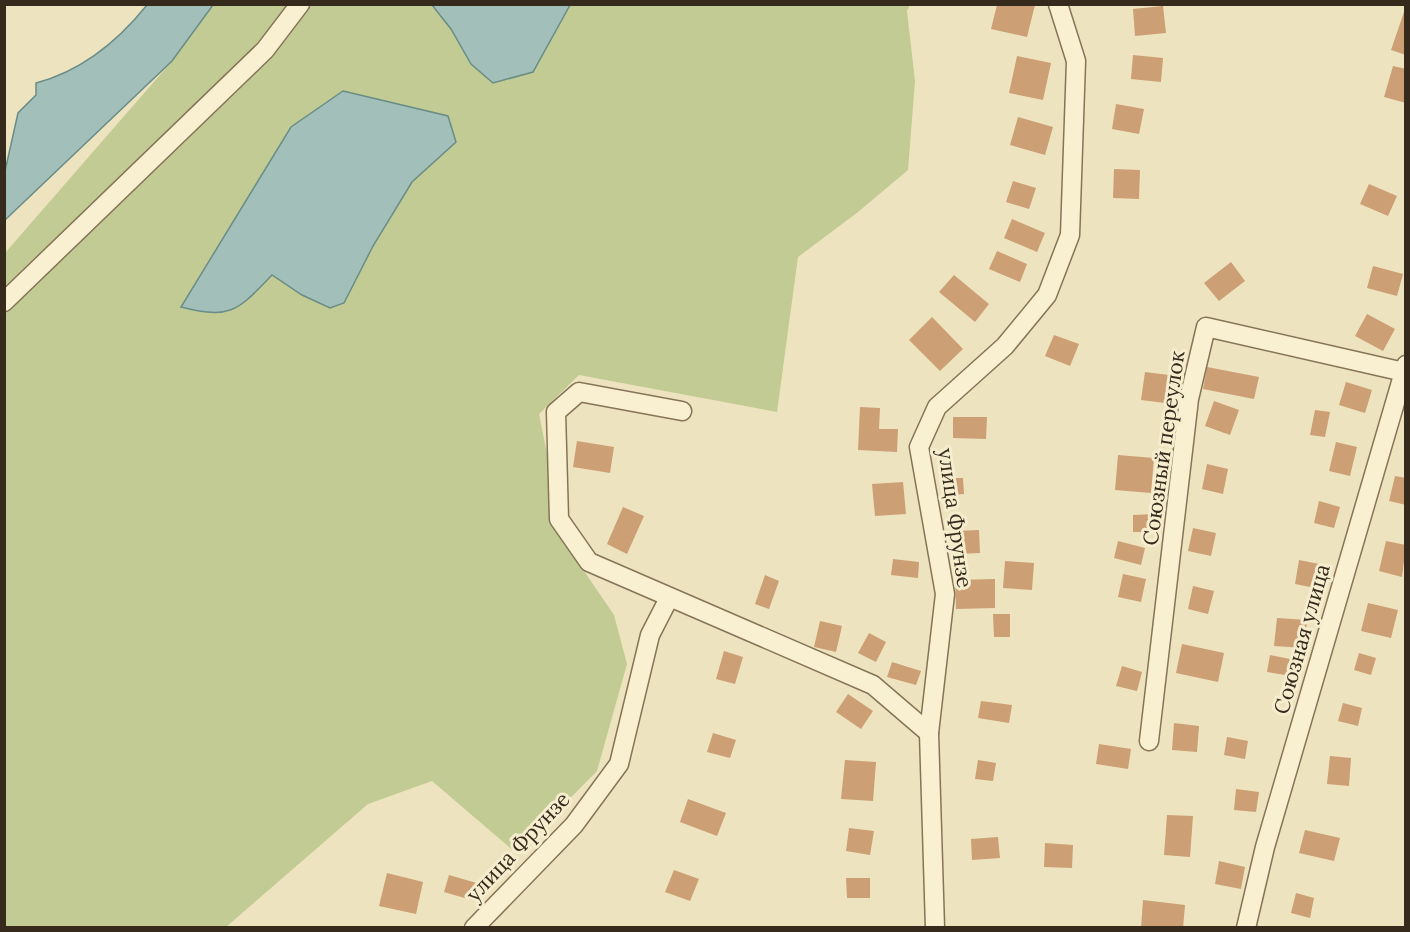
<svg xmlns="http://www.w3.org/2000/svg" width="1410" height="932" viewBox="0 0 1410 932" font-family="Lora,serif">
  <style>
    .green { fill: #c1cb93 }
    .water { fill: #a2bfb9; stroke: #6a8d87; stroke-width: 1.5 }
    .building { fill: #cc9f74 }
    .lines { fill: none; stroke-linecap: round; stroke-linejoin: round }
    .street-casing { stroke: #867457; stroke-width: 21 }
    .street { stroke: #f9f0d2; stroke-width: 18 }
    .labels { text-anchor: middle; stroke-width: 6; stroke-linejoin: round; paint-order: stroke }
    .street-label { font-size: 21px; fill: #362a1c; stroke: #f5edce }
  </style>
  <rect width="100%" height="100%" fill="#eee3bf"/>
  <!-- green -->
  <path class="green" d="M213,5h697l-3,6 8,70 -7,89 -50,42 -60,45 -21,155 -198,-37 -40,39 26,129 49,72 13,49 -30,107 -81,82 -84,-72 -64,23 -142,123 -221,1v-675l167,-192z"/>
  <!-- water -->
  <g class="water">
    <path d="M147,5h66l-41,56 -167,159v-49l13,-58 18,-18v-12c46,-12 82,-42 111,-78z"/>
    <path d="M432,5h138l-37,67 -40,11 -22,-19 -20,-35z"/>
    <path d="M343,91l105,25 8,26 -44,40 -39,64 -29,57 -14,5 -28,-13 -30,-20c-34,35 -40,45 -91,32l110,-180z"/>
  </g>
  <!-- building -->
  <g class="building">
    <path d="M997,5h38l-8,32 -36,-8z"/>
    <path d="M1163,6l3,27 -31,3 -2,-27z"/>
    <path d="M1405,9h1v46l-15,-5z"/>
    <path d="M1133,55l30,3 -2,24 -30,-3z"/>
    <path d="M1017,56l34,7 -8,37 -34,-7z"/>
    <path d="M1393,66l13,3v34l-22,-6z"/>
    <path d="M1116,104l28,5 -5,25 -27,-5z"/>
    <path d="M1018,117l35,10 -8,28 -35,-10z"/>
    <path d="M1114,169l26,1 -1,29 -26,-1z"/>
    <path d="M1013,181l23,7 -7,21 -23,-7z"/>
    <path d="M1369,184l28,12 -9,20 -28,-12z"/>
    <path d="M1012,219l33,14 -8,19 -33,-14z"/>
    <path d="M997,251l30,13 -7,18 -31,-13z"/>
    <path d="M1231,262l14,19 -26,20 -15,-18z"/>
    <path d="M1373,266l30,8 -6,22 -30,-8z"/>
    <path d="M954,275l35,29 -14,18 -36,-30z"/>
    <path d="M1367,314l28,15 -12,22 -28,-15z"/>
    <path d="M932,317l31,32 -23,22 -31,-31z"/>
    <path d="M1054,335l25,9 -9,22 -25,-10z"/>
    <path d="M1207,367l52,10 -5,22 -51,-10z"/>
    <path d="M1145,372l24,3 -4,28 -24,-3z"/>
    <path d="M1346,382l26,8 -7,23 -26,-8z"/>
    <path d="M1214,401l25,9 -9,25 -25,-9z"/>
    <path d="M860,407l20,1 -1,21h19l-1,23 -39,-2z"/>
    <path d="M1315,410l15,2 -5,25 -15,-2z"/>
    <path d="M953,417h34l-1,22 -33,-1z"/>
    <path d="M577,441l37,6 -4,26 -37,-6z"/>
    <path d="M1336,442l21,5 -7,29 -21,-5z"/>
    <path d="M1118,455l36,3 -3,35 -36,-3z"/>
    <path d="M1207,464l21,5 -5,25 -21,-5z"/>
    <path d="M1395,476l11,2v27l-17,-4z"/>
    <path d="M947,478h16l1,16 -16,1z"/>
    <path d="M903,482l3,32 -31,2 -3,-32z"/>
    <path d="M1319,501l21,6 -6,21 -20,-5z"/>
    <path d="M623,507l21,9 -17,38 -20,-10z"/>
    <path d="M1156,514v18h-23v-17z"/>
    <path d="M1193,528l23,5 -5,23 -23,-5z"/>
    <path d="M979,530l1,23 -23,1 -1,-23z"/>
    <path d="M1118,541l27,7 -4,17 -27,-7z"/>
    <path d="M1386,541l20,4 -4,32 -23,-6z"/>
    <path d="M893,559l26,3 -1,16 -27,-3z"/>
    <path d="M1299,560l20,4 -4,24 -20,-4z"/>
    <path d="M1005,561l29,2 -2,27 -29,-2z"/>
    <path d="M1123,574l23,5 -5,23 -23,-5z"/>
    <path d="M765,575l14,6 -10,28 -14,-5z"/>
    <path d="M995,579v29l-39,1 -1,-29z"/>
    <path d="M1193,586l21,5 -6,23 -20,-5z"/>
    <path d="M1368,603l30,7 -7,28 -30,-7z"/>
    <path d="M993,614h17v23h-16z"/>
    <path d="M1277,618l30,2 -2,28 -31,-2z"/>
    <path d="M820,621l22,5 -6,26 -22,-5z"/>
    <path d="M869,633l17,9 -10,20 -18,-9z"/>
    <path d="M1182,644l42,9 -6,29 -42,-9z"/>
    <path d="M724,651l19,6 -8,27 -19,-5z"/>
    <path d="M1359,653l17,5 -5,17 -17,-5z"/>
    <path d="M1270,655l30,6 -3,16 -30,-5z"/>
    <path d="M892,662l29,9 -5,14 -29,-8z"/>
    <path d="M1122,666l20,6 -5,19 -21,-5z"/>
    <path d="M848,694l25,17 -12,18 -25,-17z"/>
    <path d="M981,701l31,4 -3,18 -31,-5z"/>
    <path d="M1343,703l19,5 -4,18 -20,-5z"/>
    <path d="M1174,723l25,3 -2,26 -25,-2z"/>
    <path d="M713,733l23,7 -6,18 -23,-6z"/>
    <path d="M1227,737l21,4 -3,18 -21,-4z"/>
    <path d="M1099,744l32,5 -3,20 -32,-5z"/>
    <path d="M1330,756l21,2 -2,28 -22,-2z"/>
    <path d="M845,760l31,2 -3,39 -32,-2z"/>
    <path d="M978,760l18,3 -3,18 -18,-2z"/>
    <path d="M1236,789l23,3 -3,20 -22,-2z"/>
    <path d="M688,799l38,14 -9,23 -37,-14z"/>
    <path d="M1167,815l26,1 -3,41 -26,-2z"/>
    <path d="M849,828l25,3 -4,24 -24,-4z"/>
    <path d="M1305,830l35,8 -6,23 -35,-8z"/>
    <path d="M998,837l2,21 -28,2 -1,-21z"/>
    <path d="M1045,843l28,2 -1,23 -28,-1z"/>
    <path d="M1219,861l26,6 -4,22 -26,-5z"/>
    <path d="M674,870l25,9 -9,22 -25,-9z"/>
    <path d="M387,873l36,9 -7,32 -37,-8z"/>
    <path d="M449,875l31,9 -5,17 -31,-9z"/>
    <path d="M846,878h24v20h-23z"/>
    <path d="M1296,893l18,5 -4,20 -19,-5z"/>
    <path d="M1143,900l42,5 -2,23h-42z"/>
  </g>
  <g class="lines">
    <!-- street casing -->
    <g class="street-casing">
      <g id="street">
        <path d="M4,302l261,-252 35,-46"/>
        <path d="M682,411l-103,-19 -23,20 3,107 30,43 284,123 56,48"/>
        <path d="M1149,741l40,-342 17,-72 198,45"/>
        <path d="M474,928l100,-103 45,-61 31,-129 19,-37"/>
        <path d="M935,928l-6,-195 16,-139 -26,-147 18,-40 68,-61 42,-51 23,-60 6,-174 -18,-57"/>
        <path d="M1246,928l19,-81 141,-482"/>
      </g>
    </g>
    <!-- street -->
    <use href="#street" class="street"/>
  </g>
  <g class="labels">
    <!-- street labels -->
    <g class="street-label">
      <text transform="translate(1164 448) rotate(-82)" y="7">Союзный переулок</text>
      <text transform="translate(955 518) rotate(82)" y="7">улица Фрунзе</text>
      <text transform="translate(1302 639) rotate(-74)" y="7">Союзная улица</text>
      <text transform="translate(518 847) rotate(-47)" y="7">улица Фрунзе</text>
    </g>
  </g>
  <!-- border -->
  <rect width="1410" height="932" fill="none" stroke="#362a1c" stroke-width="12"/>
</svg>
